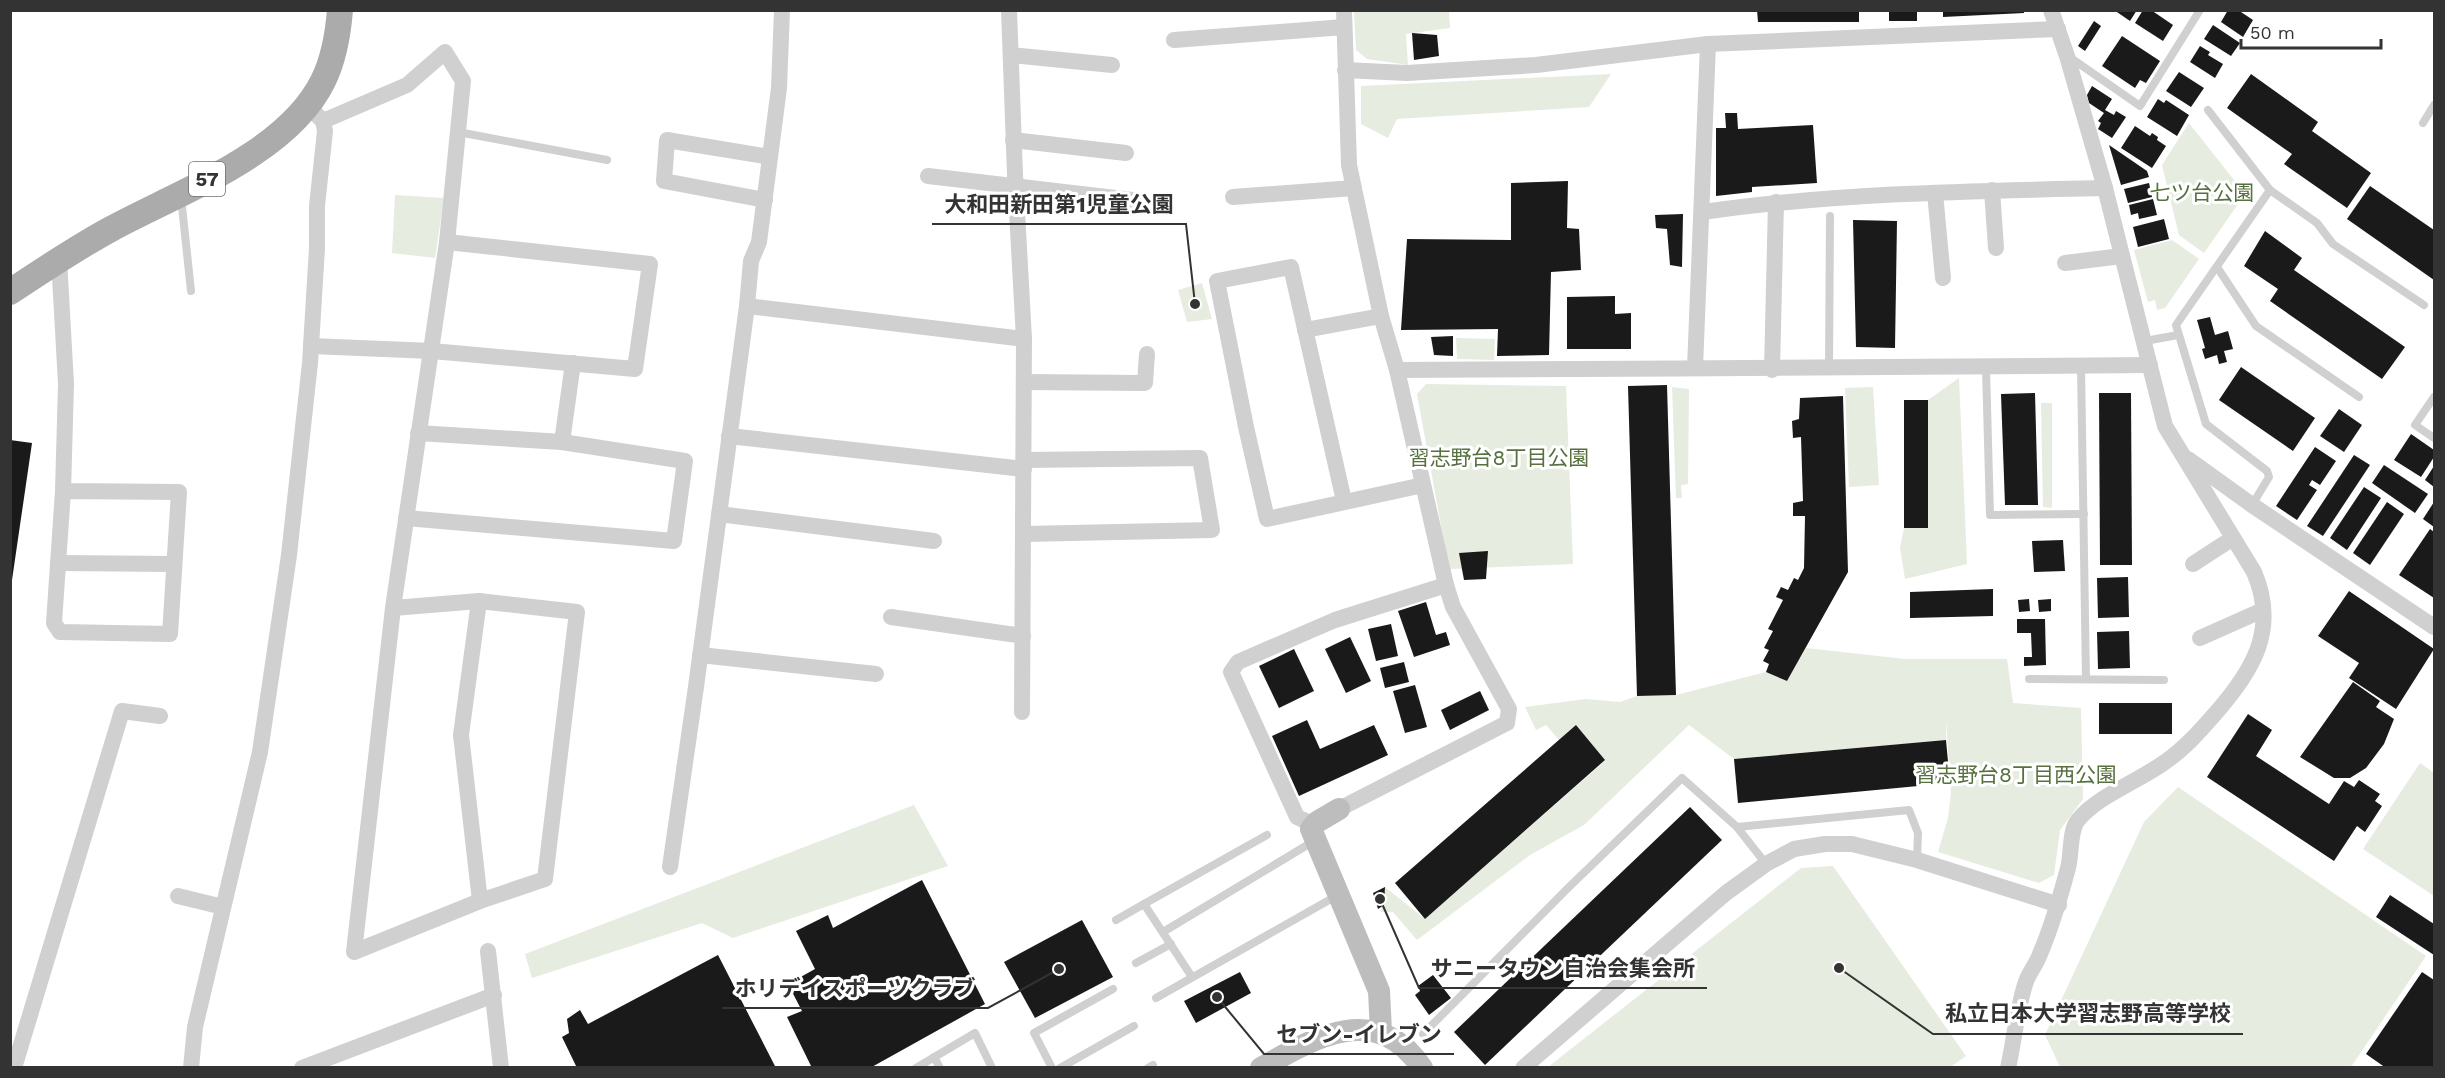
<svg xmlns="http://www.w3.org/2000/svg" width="2445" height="1078" viewBox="0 0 2445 1078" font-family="'Work Sans','Noto Sans JP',sans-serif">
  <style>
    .green { fill: #e6ecdf }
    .building { fill: #1a1a1a }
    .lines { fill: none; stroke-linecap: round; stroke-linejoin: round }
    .lane { stroke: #d0d0d0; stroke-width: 8 }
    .street { stroke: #d0d0d0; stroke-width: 16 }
    .secondary { stroke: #bdbdbd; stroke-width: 22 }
    .primary { stroke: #ababab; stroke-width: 26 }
    .labels { text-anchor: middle; stroke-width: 6; stroke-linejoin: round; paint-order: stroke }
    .shield { fill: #fff; stroke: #707070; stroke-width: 1.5 }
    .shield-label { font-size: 20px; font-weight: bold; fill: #333 }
    .park-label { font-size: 21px; fill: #56703f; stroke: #fff }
    .leader { fill: none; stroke: #333; stroke-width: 2 }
    .callout-dot { fill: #333; stroke: #fff; stroke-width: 2 }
    .callout-label { font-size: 22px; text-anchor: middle; font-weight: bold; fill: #333; stroke: #fff; stroke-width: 6; stroke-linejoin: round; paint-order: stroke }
  </style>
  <rect width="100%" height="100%" fill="#fff"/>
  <!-- green -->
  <g class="green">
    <path d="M1354,11h95l1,17 -44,6 2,31 -41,-6 -11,-9z"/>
    <path d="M1611,74l-22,33 -192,12 -9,19 -27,-14v-38z"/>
    <path d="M2189,123l56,71 -41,59 -25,-18 -17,-70z"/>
    <path d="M395,195l49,3 -9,60 -43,-5z"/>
    <path d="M2172,240l27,19 -34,49 -8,2 -2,-10 -7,2 -14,-52z"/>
    <path d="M1202,283l10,36 -25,3 -9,-32z"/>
    <path d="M1456,338l39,1 -1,21 -37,-1z"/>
    <path d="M1959,378l8,186 -62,15 -5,-31 4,-20h24v-128z"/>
    <path d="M1426,384l140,2 7,178 -124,5 -32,-175z"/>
    <path d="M1672,387l17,2 -1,95 -7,1 1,13h-6z"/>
    <path d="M1873,387l6,98 -30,2 -4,-99z"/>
    <path d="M2041,403h11v105l-9,-1z"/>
    <path d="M1806,648l99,11h102l6,44 68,5 2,91 -23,31 -6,45 -15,8 -101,-31 10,-34 3,-25 -5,-73v20l-212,19 -45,-34 -105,100 -54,30 -113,85 -24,-28h-12l4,-25 40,32 180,-158 -28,-35 -18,14 -13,-15 -10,5 -11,-23 61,-8 34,3 17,-6 39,-1 90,-23 21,9z"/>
    <path d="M2420,763l14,10v123l-71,-47z"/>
    <path d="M2178,787l248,169 -75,111h-291l-15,-32 99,-213z"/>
    <path d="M914,805l34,61 -215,72 -31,-15 -170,55 -7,-24z"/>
    <path d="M1833,866l133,190 -17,12 -401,-1 253,-199z"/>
  </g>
  <!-- building -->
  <g class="building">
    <path d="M1757,10h102v12h-101z"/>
    <rect x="1889" y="10" width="28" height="11"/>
    <path d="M1943,10h81v3l-81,4z"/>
    <path d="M2114,10h23l-7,11z"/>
    <path d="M2143,10h8l22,15 -10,16 -28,-18z"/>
    <path d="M2228,10h10l15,10 -10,17 -22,-15z"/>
    <path d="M2094,21l7,5 -16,25 -7,-5z"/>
    <path d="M2213,25l27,18 -9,13 -27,-17z"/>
    <path d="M1412,33l25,2 2,21 -25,4z"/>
    <path d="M2122,36l38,25 -14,22 -6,-3 -5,8 -33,-22z"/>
    <path d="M2200,46l10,6 -2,3 15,9 -8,14 -25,-16z"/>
    <path d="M2179,72l25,16 -13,19 -25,-16z"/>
    <path d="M2251,74l67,48 -6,9 59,42 -24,35 -63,-44 8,-10 -65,-46z"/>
    <path d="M2092,86l20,13 -7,11 9,5 2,-4 10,6 -14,21 -14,-9 3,-6 -3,-2 6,-8 -15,-10 -2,-8z"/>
    <path d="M2158,99l6,4 2,-3 23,15 -12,21 -30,-19z"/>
    <path d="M1725,113h12l1,16 75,-4 4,58 -65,4v5l-36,4v-68h10z"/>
    <path d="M2135,126l15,10 2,-3 6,4 -1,3 9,6 -14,22 -31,-20z"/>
    <path d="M2109,145l38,26 2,6 -28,8z"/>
    <path d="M1568,181l-1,47 12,1 2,41 -30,2 -2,83 -52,1 1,-27 -97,1 6,-91 104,1v-57z"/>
    <path d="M2149,183l3,14 -24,6 -4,-14z"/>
    <path d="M2370,186l64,44v50l-87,-61z"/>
    <path d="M2153,199l4,16 -18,4 -1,-6 -7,2 -2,-10z"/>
    <path d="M1683,214l-1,53 -12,-2 -3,-36 -11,-1 -1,-13z"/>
    <path d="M2164,219l5,20 -31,8 -5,-20z"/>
    <path d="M1853,220l44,1 -2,127 -39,-1z"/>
    <path d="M2265,231l37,27 -8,12 111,77 -23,32 -112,-78 8,-12 -34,-23z"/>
    <path d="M1615,296v18l16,-1v36h-64v-52z"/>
    <path d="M2210,317l5,18 13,-4 5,18 -9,2 3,11 -8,2 -2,-9 -12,4 -3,-10 3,-1 -8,-28z"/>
    <path d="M1453,336v20l-19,-1 -3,-18z"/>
    <path d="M2241,367l74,51 -22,33 -74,-51z"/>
    <path d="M1667,385l9,310 -39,1 -9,-310z"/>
    <path d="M2035,393l3,112h-33l-4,-111z"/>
    <path d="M2099,393h32l1,172h-32z"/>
    <path d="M1843,396l5,176 -61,109 -21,-9 3,-8 -6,-3 6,-11 -5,-2 9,-17 -5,-2 15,-29 -7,-3 5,-10 7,3 6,-12 4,2 6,-12 1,-52h-12v-13l10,-2 -2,-64 -8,1 -1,-17 7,-2 1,-21z"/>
    <rect x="1904" y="400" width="24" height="128"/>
    <path d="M2339,409l23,16 -18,27 -24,-16z"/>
    <path d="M2411,434l23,16v7l-13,20 -27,-17z"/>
    <path d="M10,440l22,3 -20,137h-2z"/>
    <path d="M2315,447l21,14 -16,24 -8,-5 -3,5 8,5 -20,30 -21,-14z"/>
    <path d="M2354,455l16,10 -47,71 -16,-10z"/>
    <path d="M2384,465l44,29 -13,19 -43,-30z"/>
    <path d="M2434,466v21l-9,-7z"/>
    <path d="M2364,487l17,11 -34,52 -17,-12z"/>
    <path d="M2387,502l17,12 -34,51 -17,-12z"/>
    <path d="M2434,502v25l-11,-8z"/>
    <path d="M2430,529l4,3v66l-35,-23z"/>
    <path d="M2063,540l2,31 -31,1 -2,-31z"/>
    <path d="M1488,551l-2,28 -22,1 -5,-27z"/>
    <path d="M2128,577l1,40 -31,1 -1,-40z"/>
    <path d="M1993,589v27l-83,2v-26z"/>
    <path d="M2349,591l85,58 -38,60 -47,-31 10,-15 -41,-27z"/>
    <path d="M2029,599l1,12 -11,1 -1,-12z"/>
    <path d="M2051,599v12l-12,1 -1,-12z"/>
    <path d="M1426,602l10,33 10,-3 4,13 -36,12 -16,-46z"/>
    <path d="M2017,619h28l1,46 -22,1v-9h8l-1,-24h-14z"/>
    <path d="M1391,624l7,32 -22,5 -8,-32z"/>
    <path d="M2129,631l1,37 -32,1 -1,-37z"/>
    <path d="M1350,637l21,44 -25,12 -21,-44z"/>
    <path d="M1294,649l20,42 -35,17 -20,-42z"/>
    <path d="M1404,662l5,20 -24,6 -5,-20z"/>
    <path d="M2353,682l27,19 -4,6 18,12 -10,25 -18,24 -16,10h-16l-34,-21z"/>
    <path d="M1415,685l12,42 -22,6 -12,-42z"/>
    <path d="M1480,691l9,19 -39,20 -9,-20z"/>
    <rect x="2099" y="703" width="73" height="31"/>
    <path d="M2248,714l24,16 -16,26 73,48 15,-23 10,6 5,-7 21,14 -5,7 7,5 -17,26 -8,-6 -23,35 -127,-84z"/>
    <path d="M1307,720l13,29 54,-24 14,30 -89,41 -27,-60z"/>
    <path d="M1576,725l29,35 -180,159 -30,-36z"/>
    <path d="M1946,740l4,43 -212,20 -4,-44z"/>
    <path d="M1690,807l32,33 -237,225 -31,-33z"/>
    <path d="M922,880l63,124 -115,64h-58l-25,-51 15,-6 -14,-27 27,-15 -19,-38 32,-16 5,13z"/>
    <path d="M1385,887l-1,18 -6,4 -5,-16z"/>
    <path d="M2390,895l44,29v31l-58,-38z"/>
    <path d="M1082,920l31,57 -78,41 -31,-56z"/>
    <path d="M718,955l58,113h-199l-15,-31 7,-4 -2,-14 13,-9 8,14z"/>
    <path d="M1240,972l11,21 -55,30 -12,-22z"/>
    <path d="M2422,972l12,8v88h-48l-20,-14z"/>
    <path d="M1433,975l18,23 -22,17 -14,-20 5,-4 -2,-5z"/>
  </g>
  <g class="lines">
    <!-- lane -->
    <g class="lane">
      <path d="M2068,56l72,50 60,-96"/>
      <path d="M2208,110l62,80 47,33 16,21 91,61"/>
      <path d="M2423,123l11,-18"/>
      <path d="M458,132l149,28"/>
      <path d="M181,197l10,94"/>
      <path d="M2217,267l39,59 103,71"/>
      <path d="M2145,341l33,-6"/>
      <path d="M2081,366l5,313"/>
      <path d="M1829,368l1,-152"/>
      <path d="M1986,368l4,147 94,-1"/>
      <path d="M2434,397l-19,28 19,13"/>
      <path d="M2252,505l17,-28 -2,-6 -61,-47 -30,-99 94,-135"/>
      <path d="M2029,679l135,1"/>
      <path d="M1766,864l-29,-37 172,-17 9,23 -1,27"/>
      <path d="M1116,920l28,-16"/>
      <path d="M1163,932l151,-91"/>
      <path d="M1136,963l35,-19"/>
      <path d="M1192,977l-48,-73 123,-69"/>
      <path d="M1156,998l182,-103"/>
      <path d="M1423,1034l145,-146 114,-110 55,49"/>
      <path d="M934,1057l6,11"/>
      <path d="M916,1068l59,-35 17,35"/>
      <path d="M1052,1068l-18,-35 79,-44"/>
      <path d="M1060,1068l74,-42"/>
      <path d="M1148,1068l5,-3"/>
    </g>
    <!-- street -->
    <g class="street">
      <path d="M1009,10l6,165 9,164 -2,373"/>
      <path d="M1174,40l170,-13"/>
      <path d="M1011,55l101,10"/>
      <path d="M1345,70l62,3 129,-8 172,-21 350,-15"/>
      <path d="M323,121l84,-36 38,-33 18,29 -16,161 -54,366 -39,344 126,-51 65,-22 32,-267 -98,-11 -86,7"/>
      <path d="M1013,140l113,13"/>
      <path d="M928,176l213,25"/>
      <path d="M1992,190l4,58"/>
      <path d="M1935,193l8,85"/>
      <path d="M1233,197l121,-9"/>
      <path d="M765,200l-101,-19 3,-41 103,17"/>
      <path d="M1703,212c133,-19 268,-21 402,-24"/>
      <path d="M59,259l7,125 -3,107 -9,132 6,9 110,2 9,-142 -116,-1"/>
      <path d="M2065,263l57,-7"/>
      <path d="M747,306l277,33"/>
      <path d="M1305,330l76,-14"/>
      <path d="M311,346l121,5 203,18 15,-105 -203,-22"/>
      <path d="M1695,368l13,-324"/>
      <path d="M1397,370c251,-2 502,-1 753,-5"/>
      <path d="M1772,370l4,-168"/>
      <path d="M1024,382l121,1 2,-29"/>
      <path d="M418,433l144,9 11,-79"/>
      <path d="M729,436l295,33"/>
      <path d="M2188,459l64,46 182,122"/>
      <path d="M1344,501l-53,-234 -74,14 29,146 21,92 156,-34"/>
      <path d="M719,514l215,27"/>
      <path d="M406,518l268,23 11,-80 -123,-19"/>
      <path d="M1023,534l189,-4 -12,-72 -176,2"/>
      <path d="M58,563l116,1"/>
      <path d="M2193,564l40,-26"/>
      <path d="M479,601l-18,134 19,166"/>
      <path d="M891,617l132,19"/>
      <path d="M2200,638l63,-28"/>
      <path d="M700,655l176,19"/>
      <path d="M1339,809l168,-86 2,-14 -56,-102 -7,-22 -49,-215 -16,-54 -32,-151 -5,-155"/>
      <path d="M1314,825l-17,-8 -66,-145 7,-10 97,-42 111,-35"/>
      <path d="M670,867l26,-180 51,-381 4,-45 8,-19 20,-154 3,-78"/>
      <path d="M178,896l45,11"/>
      <path d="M488,951l13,117"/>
      <path d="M14,1068l108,-357 38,5"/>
      <path d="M191,1068l4,-41 65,-275 29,-197 21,-192 7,-115v-42l8,-75 -2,-10 -7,-7"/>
      <path d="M302,1068l192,-73"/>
      <path d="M1523,1068l203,-175 40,-29 28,-15 31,-5h27l65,16 142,45"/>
      <path d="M2008,1068c6,-26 10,-67 19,-89 4,-9 10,-16 13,-25 12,-28 20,-56 28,-86 4,-14 1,-37 10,-48 21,-25 61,-39 87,-58 19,-13 34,-30 49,-47 38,-43 65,-85 40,-143l-89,-146 -60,-238 -38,-132 -16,-46"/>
    </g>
    <!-- secondary -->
    <g class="secondary">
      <path d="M1339,809l-22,13 -6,7 68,162 2,41"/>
      <path d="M1261,1068c54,-31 116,-67 161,0"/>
    </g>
    <!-- primary -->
    <path class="primary" d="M10,292c33,-22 66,-44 101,-63 68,-37 176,-75 212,-148 11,-22 15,-46 17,-71"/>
  </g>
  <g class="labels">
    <!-- shield labels -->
    <rect class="shield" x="189" y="162" width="36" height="34" rx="4.5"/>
    <g class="shield-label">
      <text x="207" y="186">57</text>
    </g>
    <!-- park labels -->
    <g class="park-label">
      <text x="2202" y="200">七ツ台公園</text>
      <text x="1499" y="465">習志野台8丁目公園</text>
      <text x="2016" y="782">習志野台8丁目西公園</text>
    </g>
  </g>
  <!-- callouts -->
  <path class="leader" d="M1195 304L1186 224H932M1380 899L1419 988H1707M1059 969L988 1008H722M1839 968L1933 1034H2243M1217 997L1264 1054H1454"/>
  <g class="callout-dot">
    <circle cx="1195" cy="304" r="6"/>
    <circle cx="1380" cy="899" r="6"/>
    <circle cx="1059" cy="969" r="6"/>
    <circle cx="1839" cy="968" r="6"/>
    <circle cx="1217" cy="997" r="6"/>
  </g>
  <g class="callout-label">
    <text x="1059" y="212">大和田新田第1児童公園</text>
    <text x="1563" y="976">サニータウン自治会集会所</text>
    <text x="855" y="996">ホリデイスポーツクラブ</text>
    <text x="2088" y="1021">私立日本大学習志野高等学校</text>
    <text x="1359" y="1042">セブン-イレブン</text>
  </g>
  <!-- border -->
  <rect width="2445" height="1078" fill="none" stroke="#333333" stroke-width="24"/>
  <!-- scale -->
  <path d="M2241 39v9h140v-9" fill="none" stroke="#333333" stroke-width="3"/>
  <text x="2250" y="39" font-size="18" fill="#333333" stroke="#ffffff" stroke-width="4.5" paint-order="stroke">50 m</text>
</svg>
